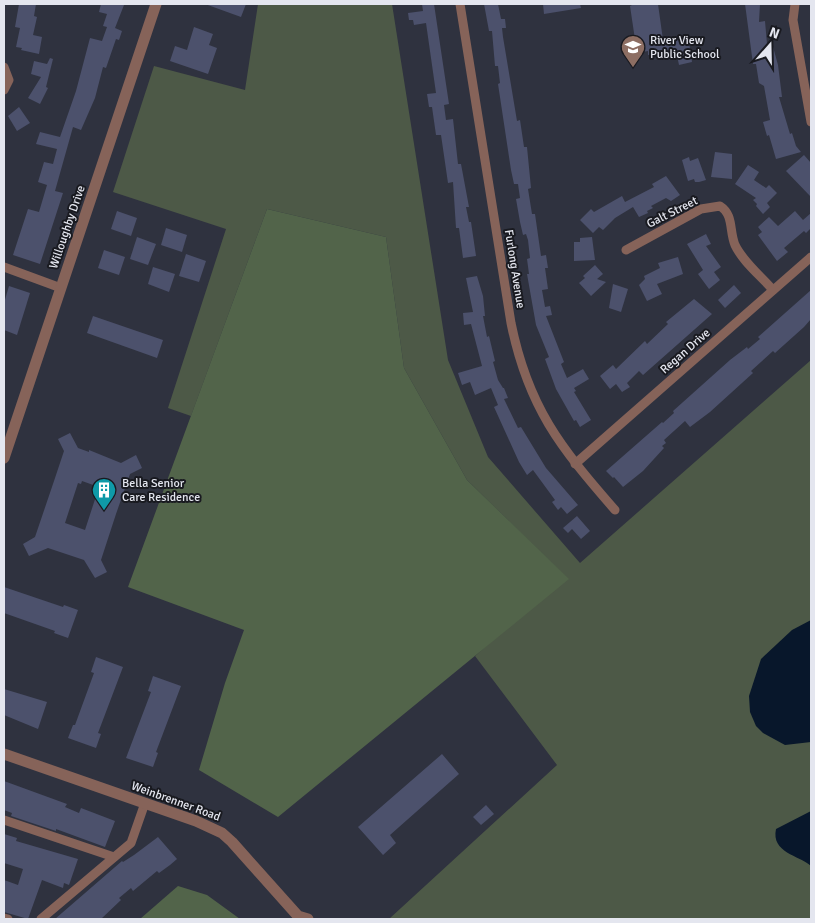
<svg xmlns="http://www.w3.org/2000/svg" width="815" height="923" viewBox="0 0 815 923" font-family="Signika,sans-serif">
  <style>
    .green { fill: #4d5947 }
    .forest { fill: #52644a }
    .water { fill: #08172b }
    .building { fill: #4c516c; fill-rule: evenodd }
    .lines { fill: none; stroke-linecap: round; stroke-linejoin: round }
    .minor { stroke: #866359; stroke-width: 9 }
    .tertiary { stroke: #866359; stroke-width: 11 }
    .labels { text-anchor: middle; stroke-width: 4; stroke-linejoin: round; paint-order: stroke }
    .poi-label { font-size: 12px; fill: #e4e6ef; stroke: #191a20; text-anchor: start }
    .street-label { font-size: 12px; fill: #e4e6ef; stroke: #191a20 }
  </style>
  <rect width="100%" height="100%" fill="#2f323f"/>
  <!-- green -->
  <path class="green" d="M258,4h134l56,356 40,97 92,106 231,-203v559h-422l168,-154 -82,-109 90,-80 -98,-96 -63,-112 -18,-131 -119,-28 -76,207 -23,-8 58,-179 -113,-37 41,-126 91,24z"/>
  <!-- forest -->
  <g class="forest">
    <path d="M267,209l119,28 18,131 63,112 102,99 -291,238 -79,-47 26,-87 19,-53 -116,-43z"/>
    <path d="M178,886l29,9 33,24h-100z"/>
  </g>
  <!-- water -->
  <g class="water">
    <path d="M811,620v122l-26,3 -22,-12 -7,-7 -6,-14 -1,-16 12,-37 31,-29z"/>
    <path d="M811,811v55c-12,-11 -40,-13 -35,-37z"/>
  </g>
  <!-- building -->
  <g class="building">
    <path d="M19,4h17l-2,12 3,1 -4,18 9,2 -3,17 -18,-4 1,-2 -6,-1 4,-19 -5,-1z"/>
    <path d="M101,4l23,1 -9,23 7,3 -3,9 -3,-1 -10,29 -3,-1 -8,31 -14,32 -8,-3 -18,64 8,2 -23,71 -27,-9 15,-46 11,3 8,-27 -9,-3 6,-20 9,2 4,-15 -21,-5 4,-12 20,5 16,-46 14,-53 12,3 5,-14 -4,-1 4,-12 -8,-2z"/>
    <path d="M205,4h41l-5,13z"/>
    <path d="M422,4h12l15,100 -5,1 2,15 7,-1 5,45h3l8,43h-3l3,15h2l5,34 -13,2 -4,-30h-3l-3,-46 -5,1 -7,-48h-5l-4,-28h-3l-2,-13 9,-1 -10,-70 -12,2 -1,-5h-4l-1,-7 15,-2z"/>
    <path d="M484,4h14l3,15h4l1,9h-4l1,9 14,84 3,-1 4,27h3l4,41 -3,1 4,25h3l6,42 5,-1 2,13h-3l3,21 -6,1 3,17 5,-1 2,9 -6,1 18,46 -3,2 6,14 16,-9 6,10 -15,9 2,3 -2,1 17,28 -11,7 -4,-7 -2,1 -18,-32 -11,-30 4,-2 -13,-32 -9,-51h2l-2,-15 3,-1 -2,-18 -2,-6 -3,1 -3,-13 -4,-23 4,-1 -2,-14h-4l-3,-14 -13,-86 2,-1 -2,-17h-3l-3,-35h-3z"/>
    <path d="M543,4h37l1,4 -37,6z"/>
    <path d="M634,4h24l5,36 25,-4 4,26 -13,3 -3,-14 -28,4v-4l-11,2 -7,-47z"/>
    <path d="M745,4h15l-1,18 6,-1 2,23 5,-1 6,22 4,32h-3l11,37 2,-1 4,13 5,6 -25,7 -7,-24 -2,1 -4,-14 7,-2 -6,-34 -5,-3 -3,-19h-3z"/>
    <path d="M194,27l19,7 -4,11 8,3 -9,26 -38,-13 5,-15 12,4z"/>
    <path d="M50,58l3,1 -7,28 2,1 -8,16 -12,-6 13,-21 -10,-3 3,-13 13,3z"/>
    <path d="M19,107l11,16 -13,8 -9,-15z"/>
    <path d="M715,152l17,2v25l-21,-2z"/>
    <path d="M804,155l7,8v34l-25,-26z"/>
    <path d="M689,157l1,4 8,-3 8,22 -7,2h-4l-1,-3 -6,2 -6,-21z"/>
    <path d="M748,165l11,7 -5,8 12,8 3,-3 8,8 -10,10 3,4 -7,7 -7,-8 1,-2 -4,-4 3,-2 -21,-14z"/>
    <path d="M666,176l14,19 -9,6 -5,-3 -15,8 2,2 -6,3 1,2 -9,4 -6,-10 -18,11 -12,12 -4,-3 -6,6 -13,-13 11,-11 3,3 28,-16 3,6 29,-15 -2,-3z"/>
    <path d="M117,211l20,7 -6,18 -20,-7z"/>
    <path d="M795,211l8,9 8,-7v15l-5,5 -2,-2 -20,17 4,4 -11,9 -19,-26 4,-3 -4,-5 11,-10 9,9z"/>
    <path d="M166,228l21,7 -5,17 -21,-7z"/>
    <path d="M706,234l5,10 -5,2 15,21 -7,5 6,8 -11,9 -11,-15 5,-4 -16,-26z"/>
    <path d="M137,237l19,7 -8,21 -18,-6z"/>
    <path d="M592,237l3,23 -21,1v-19h6v-4z"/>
    <path d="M104,250l21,7 -6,18 -21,-7z"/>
    <path d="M186,254l20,7 -7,21 -20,-6z"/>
    <path d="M678,257l5,17 -26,10 5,10 -15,7 -8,-16 6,-6 -1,-3 16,-8 -2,-5z"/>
    <path d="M595,265l8,9 -6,5 9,3 -15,14 -12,-13 6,-5 -2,-2z"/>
    <path d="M153,267l22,7 -6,18 -21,-8z"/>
    <path d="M477,276l6,20 2,20h-2l4,21 2,-1 6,25 -2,1 5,18 5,8h1l4,10 -4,1 14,29 3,-1 25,41 32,37 -11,9 -6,-7 -3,3 -6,-8 3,-2 -22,-30 -6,5 -8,-13 -25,-55 4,-2 -7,-17 -16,7 -5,-13 -8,3 -4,-12 24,-7 -11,-42 -7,1 -1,-12 10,-1 -7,-34z"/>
    <path d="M613,284l15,5 -7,23 -12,-4z"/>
    <path d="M734,285l7,8 -16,15 -7,-8z"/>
    <path d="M9,286l21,7 -13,42 -13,-5v-27z"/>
    <path d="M811,290v29l-7,8 -29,26 -2,-2 -22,20 2,2 -43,39 -20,15 -5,-6 -21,19 2,3 -4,3 2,2 -21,23 -20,16 -9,-10 -1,1 -7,-7 56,-49 1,1 11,-10 -1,-2 57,-51 17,-13 1,2 12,-10 -2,-2z"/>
    <path d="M694,299l18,15 -69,61 -4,-4 -12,12 3,4 -8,5 -6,-8 -6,5 -10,-13 13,-11 3,4 29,-28 2,3 21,-20 -2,-2z"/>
    <path d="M93,316l70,24 -6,18 -70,-25z"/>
    <path d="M70,433l8,15 11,4v-2l32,13 15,-8 6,13 -12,6 -14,40 -15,46 6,12 -12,6 -11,-18 -36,-12 -19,8 -6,-12 12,-7 19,-56 10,-30 -6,-12zM82,481l14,5 -1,3 3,1 -13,40 -20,-7 13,-40 3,1z"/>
    <path d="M577,516l13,15 -9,8 -9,-10 -4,4 -5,-5z"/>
    <path d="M4,587l59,20 1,-2 14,5 -10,28 -14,-5 1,-2 -51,-18z"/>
    <path d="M96,657l27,10 -25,66 3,1 -5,14 -28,-10 5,-13h2l19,-52 -3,-1z"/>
    <path d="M153,676l28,10 -25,66 2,1 -5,14 -27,-9 25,-66 -3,-1z"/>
    <path d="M4,689l43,13 -9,27 -34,-14z"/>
    <path d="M442,754l17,20 -69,61 6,8 -13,12 -25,-28z"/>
    <path d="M4,781l63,23 -2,3 14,6 2,-5 34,13 -10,26 -49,-18v2l-45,-15 1,-3 -8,-3z"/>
    <path d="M486,805l8,9 -13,11 -8,-8z"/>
    <path d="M4,834l13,4 -1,3 62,18 -9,26 -5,-2 -1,5 -21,-8 -14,39 -24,-7v-32l14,5 5,-16 -19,-6z"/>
    <path d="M158,837l19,22 -7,6 -11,8 -2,-2 -24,20 -2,-3 -12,10 2,2 -20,19h-46l67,-58 1,1 11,-7z"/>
  </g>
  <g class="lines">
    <!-- minor -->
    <g class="minor">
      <path d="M460,4l51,319c17,84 49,124 104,187"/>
      <path d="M795,4l-2,16 18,102"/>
      <path d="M4,67l5,13 -5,10"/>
      <path d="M626,250l75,-41 19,-3c14,9 9,25 15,39 8,17 26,31 38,45"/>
      <path d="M4,267l57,21"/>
      <path d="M575,464l236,-207"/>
      <path d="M4,820l110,37"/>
      <path d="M4,918l4,1"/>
      <path d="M41,919l90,-76 14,-40"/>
    </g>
    <!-- tertiary -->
    <g class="tertiary">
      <path d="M4,458l152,-454"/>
      <path d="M4,754l192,67 26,12 10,9 66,74 10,3"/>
    </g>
  </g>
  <!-- icons -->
  <defs>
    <g id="school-pin" transform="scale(1.25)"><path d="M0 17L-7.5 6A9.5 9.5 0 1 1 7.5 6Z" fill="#8d6e63" stroke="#191a20"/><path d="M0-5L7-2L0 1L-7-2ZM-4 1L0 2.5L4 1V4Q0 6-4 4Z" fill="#fff"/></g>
    <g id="building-pin" transform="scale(1.25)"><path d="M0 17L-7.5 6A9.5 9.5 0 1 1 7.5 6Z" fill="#0f9aa8" stroke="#191a20"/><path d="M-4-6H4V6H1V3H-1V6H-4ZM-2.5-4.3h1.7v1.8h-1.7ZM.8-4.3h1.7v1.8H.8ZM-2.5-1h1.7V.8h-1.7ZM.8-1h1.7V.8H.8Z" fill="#fff"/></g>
  </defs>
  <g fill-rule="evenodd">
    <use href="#school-pin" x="633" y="47"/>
    <use href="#building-pin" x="104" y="490"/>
  </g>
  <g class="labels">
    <!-- poi labels -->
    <g class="poi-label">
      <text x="650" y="44">River View<tspan x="650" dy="14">Public School</tspan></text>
      <text x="122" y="487">Bella Senior<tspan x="122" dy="14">Care Residence</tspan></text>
    </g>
    <!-- street labels -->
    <g class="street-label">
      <text transform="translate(672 212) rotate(-27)" y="4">Galt Street</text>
      <text transform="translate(67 227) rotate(-71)" y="4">Willoughby Drive</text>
      <text transform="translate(515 269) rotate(81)" y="4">Furlong Avenue</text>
      <text transform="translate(685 351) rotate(-41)" y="4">Regan Drive</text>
      <text transform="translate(176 801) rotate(20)" y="4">Weinbrenner Road</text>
    </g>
  </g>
  <!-- border -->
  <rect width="815" height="923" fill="none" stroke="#e4e6ef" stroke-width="10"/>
  <!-- north arrow -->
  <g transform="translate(770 45) rotate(20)" stroke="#191a20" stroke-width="4" paint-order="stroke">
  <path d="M0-4L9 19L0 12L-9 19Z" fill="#e4e6ef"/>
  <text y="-8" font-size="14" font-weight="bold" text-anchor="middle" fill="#e4e6ef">N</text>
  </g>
</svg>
